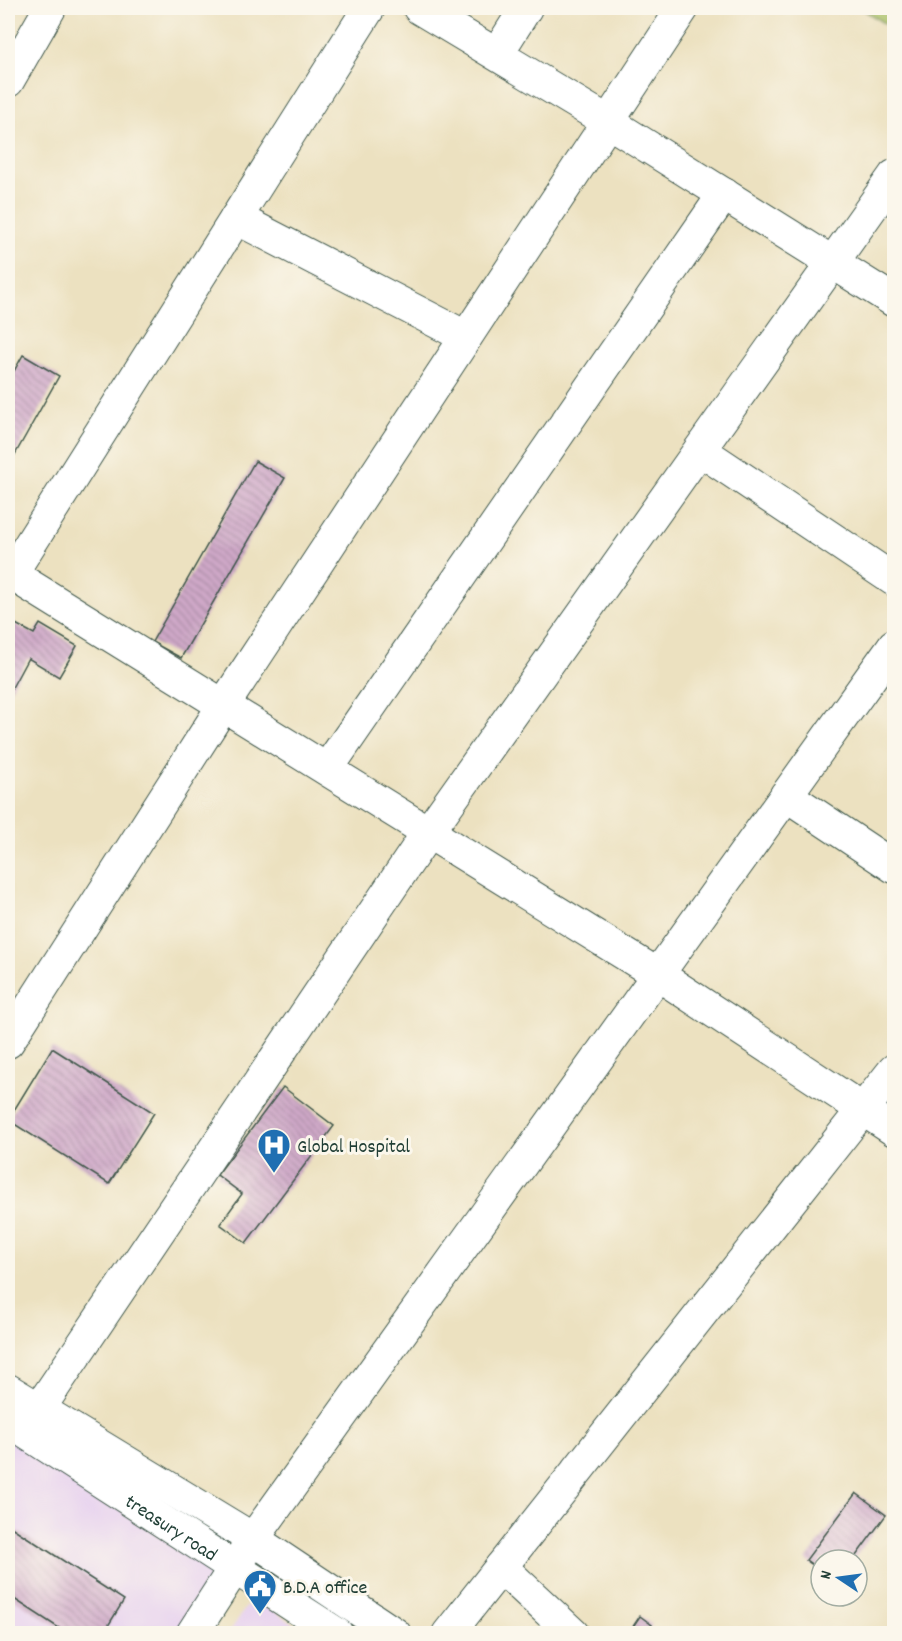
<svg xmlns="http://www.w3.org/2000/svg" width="902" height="1641" viewBox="0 0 902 1641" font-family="Dekko,sans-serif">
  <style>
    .built { fill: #e7d2ef }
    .park { fill: url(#park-crowns); stroke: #647e4c; stroke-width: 1.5 }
    .building { fill: url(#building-back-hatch) }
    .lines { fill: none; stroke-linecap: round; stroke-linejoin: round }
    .minor-casing { stroke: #3e5649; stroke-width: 34 }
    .minor { stroke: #fff; stroke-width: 32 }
    .labels { text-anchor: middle; stroke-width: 6; stroke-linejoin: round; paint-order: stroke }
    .poi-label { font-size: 20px; fill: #1f3d34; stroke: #fbf7ec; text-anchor: start }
    .street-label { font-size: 20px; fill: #1f3d34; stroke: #fbf7ec }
  </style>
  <defs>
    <pattern id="park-crowns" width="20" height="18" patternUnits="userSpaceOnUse" patternTransform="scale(1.5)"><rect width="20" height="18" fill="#a9c065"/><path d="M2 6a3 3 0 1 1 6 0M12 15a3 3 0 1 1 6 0" fill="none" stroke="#899d54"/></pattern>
    <pattern id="building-back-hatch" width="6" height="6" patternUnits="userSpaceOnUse" patternTransform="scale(1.5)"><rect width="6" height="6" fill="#cfa8c8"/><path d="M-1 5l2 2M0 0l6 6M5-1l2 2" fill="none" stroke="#a78aa3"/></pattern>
  </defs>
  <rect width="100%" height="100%" fill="#fbf7ec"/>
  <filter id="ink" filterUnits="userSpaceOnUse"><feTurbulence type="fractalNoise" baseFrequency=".0167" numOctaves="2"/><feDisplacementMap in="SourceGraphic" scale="12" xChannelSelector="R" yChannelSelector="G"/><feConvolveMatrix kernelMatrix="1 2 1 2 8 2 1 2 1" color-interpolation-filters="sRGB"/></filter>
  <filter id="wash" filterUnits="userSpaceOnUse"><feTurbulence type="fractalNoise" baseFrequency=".008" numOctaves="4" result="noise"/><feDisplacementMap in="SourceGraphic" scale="24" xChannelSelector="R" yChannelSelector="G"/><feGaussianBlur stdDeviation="1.35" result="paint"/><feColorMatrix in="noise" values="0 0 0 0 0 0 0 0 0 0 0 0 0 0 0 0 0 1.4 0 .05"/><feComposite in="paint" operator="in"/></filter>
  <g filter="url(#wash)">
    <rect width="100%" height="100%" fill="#ece1c0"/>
    <!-- built -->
    <g class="built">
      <path d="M8,1431l219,130 -47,72 -172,1z"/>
      <path d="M253,1597l54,36 -79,1z"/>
    </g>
    <!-- park -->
    <path class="park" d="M861,8h33v22z"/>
    <g id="blocks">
      <!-- building -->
      <g class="building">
        <path d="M23,355l36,21 -51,91v-85z"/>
        <path d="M255,461l30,17 -104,180 -29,-16z"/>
        <path d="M12,622l22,12 6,-10 37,22 -18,31 -31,-19 -20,37v-65z"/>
        <path d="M52,1048l102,65 -45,71 -101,-64z"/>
        <path d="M283,1087l51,39 -88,117 -26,-19 22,-30 -25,-19z"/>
        <path d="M856,1493l30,22 -33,45h-32v11l-15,-11z"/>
        <path d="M8,1525l116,75 -21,34h-35l-60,-39z"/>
        <path d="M640,1616l12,9 -7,9h-17z"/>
      </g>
    </g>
  </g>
  <g filter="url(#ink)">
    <use href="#blocks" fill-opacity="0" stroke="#3e5649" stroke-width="1.5"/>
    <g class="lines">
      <!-- minor casing -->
      <g class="minor-casing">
        <g id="minor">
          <path d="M419,8l188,113 287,180"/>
          <path d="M497,54l29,-46"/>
          <path d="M8,81l42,-73"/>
          <path d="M236,218l230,119"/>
          <path d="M700,450l194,130"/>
          <path d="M8,572l649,402 237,156"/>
          <path d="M8,579l361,-571"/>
          <path d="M327,769l397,-575"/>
          <path d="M786,795l108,72"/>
          <path d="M8,1042l215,-336 460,-698"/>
          <path d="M8,1390l245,149 142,95"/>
          <path d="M39,1409l390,-578 465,-655"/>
          <path id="s1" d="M8,1421l329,213"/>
          <path d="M501,1567l72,67"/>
          <path d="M192,1634l61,-95 641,-894"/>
          <path d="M448,1634l446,-564"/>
        </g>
      </g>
      <!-- minor -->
      <use href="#minor" class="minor"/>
    </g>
  </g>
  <!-- icons -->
  <defs>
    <g id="hospital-pin" transform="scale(1.725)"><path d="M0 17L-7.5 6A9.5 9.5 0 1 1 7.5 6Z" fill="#1f6fb2" stroke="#fbf7ec"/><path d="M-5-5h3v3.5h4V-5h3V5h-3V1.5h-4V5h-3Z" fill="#fff"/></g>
    <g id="civic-pin" transform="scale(1.725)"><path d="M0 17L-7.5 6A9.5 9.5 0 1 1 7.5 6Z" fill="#1f6fb2" stroke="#fbf7ec"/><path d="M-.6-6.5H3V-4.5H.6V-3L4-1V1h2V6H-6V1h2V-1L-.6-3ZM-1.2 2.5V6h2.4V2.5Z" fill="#fff"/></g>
  </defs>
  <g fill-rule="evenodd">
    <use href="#hospital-pin" x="274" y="1145"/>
    <use href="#civic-pin" x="260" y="1586"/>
  </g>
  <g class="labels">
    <!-- poi labels -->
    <g class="poi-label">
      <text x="297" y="1152">Global Hospital</text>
      <text x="283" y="1593">B.D.A office</text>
    </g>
    <!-- street labels -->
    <g class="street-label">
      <text dy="7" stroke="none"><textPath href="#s1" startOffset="195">treasury road</textPath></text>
    </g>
  </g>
  <!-- margin -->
  <rect width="902" height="1641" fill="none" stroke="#fbf7ec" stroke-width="30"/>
  <!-- north arrow -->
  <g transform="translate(839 1578) rotate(283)"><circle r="28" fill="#fbf7ec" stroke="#a3ada2" stroke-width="1.5"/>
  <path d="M0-4.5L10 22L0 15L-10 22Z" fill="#1f6fb2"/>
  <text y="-9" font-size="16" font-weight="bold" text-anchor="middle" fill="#1f3d34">N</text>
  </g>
</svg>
